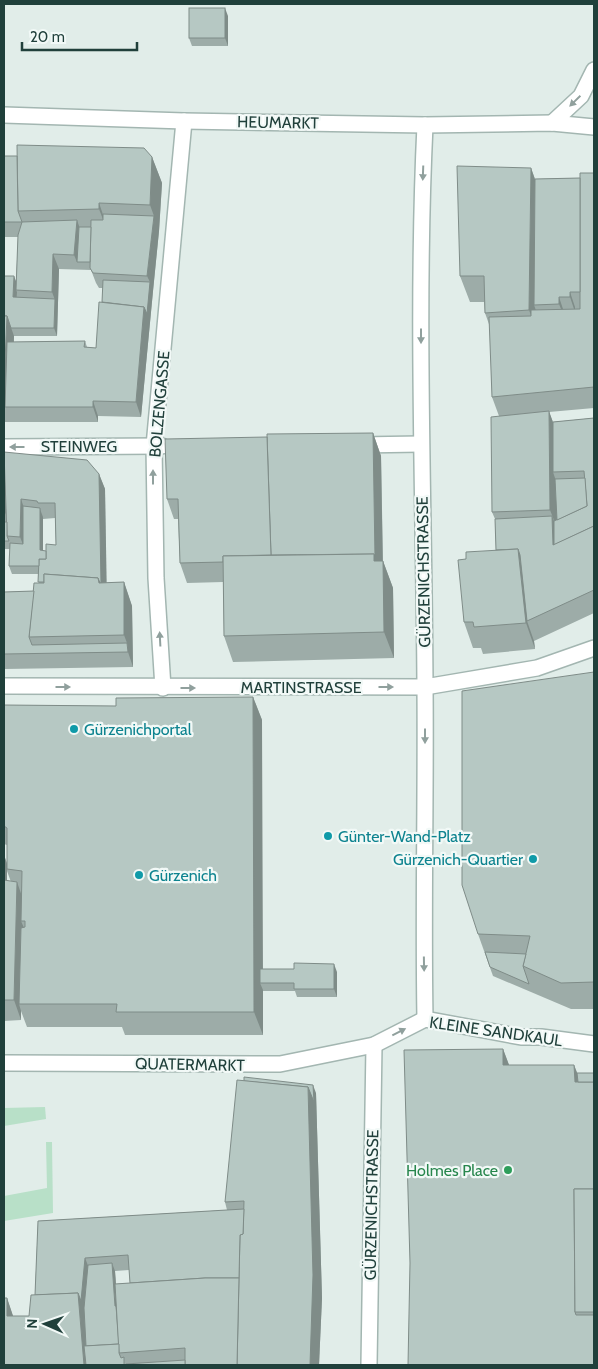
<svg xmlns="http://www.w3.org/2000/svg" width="598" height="1369" viewBox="0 0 598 1369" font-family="Cabin,sans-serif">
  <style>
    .green { fill: #b8e0c8 }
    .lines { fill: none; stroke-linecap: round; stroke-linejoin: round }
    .street-casing { stroke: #a3b6b1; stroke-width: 18 }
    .street { stroke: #fff; stroke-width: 15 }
    .wall { fill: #9daca8; fill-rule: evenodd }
    .shaded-wall { fill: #7f8c88 }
    .building { fill: #b6c8c3; stroke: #7f8c88 }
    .oneway { fill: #90a09d }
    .culture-dot { fill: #0f9aa8; stroke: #f2f9f7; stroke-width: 2 }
    .leisure-dot { fill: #2e9e5b; stroke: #f2f9f7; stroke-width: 2 }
    .labels { text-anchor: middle; stroke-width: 4.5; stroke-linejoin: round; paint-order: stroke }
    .street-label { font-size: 16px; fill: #20403b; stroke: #f2f9f7 }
    .culture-label { font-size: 16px; fill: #0d838f; stroke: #f2f9f7; text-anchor: start }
    .leisure-label { font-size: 16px; fill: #27864d; stroke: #f2f9f7; text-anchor: end }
  </style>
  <rect width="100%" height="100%" fill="#e1ede9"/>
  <!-- green -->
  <g class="green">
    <path d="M45,1107l1,12 -42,7v-18z"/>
    <path d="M46,1142h6l1,71 -49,8v-25l43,-8z"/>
  </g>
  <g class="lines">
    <!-- street casing -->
    <g class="street-casing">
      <g id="street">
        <path d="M4,115l180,6 241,4 127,-2 42,4"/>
        <path d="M552,123l29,-27 13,-26"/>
        <path d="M425,125c-9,187 -1,374 0,561 1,111 -2,222 0,333"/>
        <path d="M358,445l63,-1"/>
        <path d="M4,447l158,-1"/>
        <path d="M4,686l421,1 112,-19 57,-20"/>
        <path d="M163,688l-7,-110 -2,-132 30,-325"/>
        <path d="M4,1063l276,1 94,-19 51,-26 96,18h20l53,7"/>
        <path d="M369,1365l5,-320"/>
      </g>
    </g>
    <!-- street -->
    <use href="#street" class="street"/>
  </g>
  <!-- wall -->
  <g class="wall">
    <path d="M228,16v30h-36l-3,-8z"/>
    <path d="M4,156l148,1 10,26 -3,48 -6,60 -12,126 -43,-1v6h-94v-146h10l2,6 2,-45h-14zM59,269l32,1 5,13 3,5h4l-1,14 -6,46 -9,-1 -2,-6 -71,1v-6h43z"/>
    <path d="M531,168l4,11 45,-1 14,-5v235l-45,4 4,10 41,-4v195l-60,28 1,8 -52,5 -2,-6h-8l-9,-26 2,-63 30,-9 -1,-31 -3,-7 7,-96 -7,-19 -2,-70 -5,-14 -1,-11h-14l-10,-26z"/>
    <path d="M373,433l8,23 2,105 10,27 1,70 -161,4 -9,-26 -1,-54 -36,1 -7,-20 -2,-44h-4l-7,-20 100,-62z"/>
    <path d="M4,450v2l95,22 6,15 1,94 18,-1 8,24 1,61 -129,2v-77l30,-1 5,-8 -1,-9h-26l-3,-8 1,-17h-6zM43,517v2l12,-1 1,27 -10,6h-3z"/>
    <path d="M594,672v337h-23l-78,-33 -15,-42z"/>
    <path d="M253,697l9,23v249l75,3v25h-40l-2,-6h-32v-1v45h-138l-3,-8h-95l-6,-16v9l-17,1v-166l3,8v-18l-3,-1v-139l112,1zM7,871l4,11 -4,-1z"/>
    <path d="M503,1049l6,16h65l3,8h17v292h-186z"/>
    <path d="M316,1093l6,205 -3,67h-315l3,-67 6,18h16l6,-21 3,-74 189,-11 -2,-8zM129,1270l1,13 -14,1 -1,-13z"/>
  </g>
  <!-- shaded-wall -->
  <g class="shaded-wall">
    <path d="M225,8l3,8v30l-3,-8z"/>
    <path d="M152,157l10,26 -3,48 -6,60 -12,126 -5,-15 8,-95 6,-25 -3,-6 7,-60 -4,-11z"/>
    <path d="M531,168l9,26 -6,111 5,14v18l-10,-27z"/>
    <path d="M99,203l9,26 1,6 -10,-26z"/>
    <path d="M77,220l5,15 -5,27 -3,-7z"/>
    <path d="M53,254l6,15 -2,67 -3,-8 1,-28 -3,-8z"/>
    <path d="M14,276l3,8 -1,6 1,2 -1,13 -3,-8z"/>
    <path d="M570,292l5,15v5l-5,-15z"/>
    <path d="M559,297l5,15 1,7 -6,-15z"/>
    <path d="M7,316l7,20 -3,71h-6l-1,-3v-20z"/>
    <path d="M93,401l5,15v6l-5,-15z"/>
    <path d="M549,411l9,26 -5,35 5,15 -1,41 -7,-18z"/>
    <path d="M373,433l8,23 2,124v-19l10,27 1,70 -10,-26 -10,-71z"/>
    <path d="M4,450l6,18 -1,54 -5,-12z"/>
    <path d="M99,474l6,15 2,112 -8,-18z"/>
    <path d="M21,499l5,15v38l-6,-15z"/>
    <path d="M40,509l3,8v42l-3,-9z"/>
    <path d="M552,516l8,20v12l-7,-3z"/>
    <path d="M518,549l10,26 -1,46 7,20 1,8 -9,-26z"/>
    <path d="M124,582l8,24 1,61 -5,-15 -1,-9 -3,-8z"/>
    <path d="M253,697l9,23 1,263h-3l3,7v45l-9,-23z"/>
    <path d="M4,855l3,9v36l-3,-9z"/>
    <path d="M17,882l7,20 -3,19 3,7 -5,76 2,7v9l-7,-20z"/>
    <path d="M334,964l3,8v25l-3,-8z"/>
    <path d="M503,1049l9,24 -9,-8z"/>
    <path d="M574,1065l9,23 -8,-6z"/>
    <path d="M313,1085l3,8 6,205 -3,67h-9l-2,-278z"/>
    <path d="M85,1258l6,15 -1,92h-6l-6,-72z"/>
    <path d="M112,1263l3,8 3,44 -3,-9z"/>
    <path d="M7,1298l8,24 -8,-6z"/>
  </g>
  <!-- building -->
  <g class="building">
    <rect x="189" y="8" width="36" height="30"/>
    <path d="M17,145l127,3 8,9 -2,48 -51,-2v6l-81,2z"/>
    <path d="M4,156h13l1,55 4,11h-18z"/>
    <path d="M457,166l74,2 -2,142 -44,3 -1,-37h-24z"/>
    <path d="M580,173h14v214l-102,10 -3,-80 42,-1v-6l49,-1z"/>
    <path d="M580,178v114h-10v5h-11v7l-25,1 1,-126z"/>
    <path d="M103,214l51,2 -7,60 -54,-3 -3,-5 1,-48h12z"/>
    <path d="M77,220l-3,35 -21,-1 -1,38 -36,-2 2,-55 4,-13z"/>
    <path d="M79,227h12l-1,35h-13z"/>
    <path d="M4,276h10l-1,21 42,2 -1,29h-43l-4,-12h-3z"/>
    <path d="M103,280l47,2 -3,32 -3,-7 -42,-5z"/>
    <path d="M99,302l45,5 -8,95 -43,-1v6h-88l2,-65 78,-1 -1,6 12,1z"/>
    <path d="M4,316h3l-3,68z"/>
    <path d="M549,411l1,99 -58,2 -1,-95z"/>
    <path d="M594,418v108l-40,19v-24l33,-15 -3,-35 -31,1v-50z"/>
    <path d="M373,433l2,124 -1,-3 -103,1 -4,-121z"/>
    <path d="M267,437l4,118 -48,1v6l-43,1 -2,-64h-11l-2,-60z"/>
    <path d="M4,452l83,8 12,14 2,109h-1l-2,-5 -54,-4v8h-6l1,-23h7v-15l10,1 -1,-42h-17l-1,-2 -16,-2 -1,38 -13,-1z"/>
    <path d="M585,478l2,28 -30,14 -2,-41z"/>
    <path d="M23,506l17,2v42l6,1v8h-7v7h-30l1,-23 13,1z"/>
    <path d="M552,516l1,29 41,-19v64l-67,31 -7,-66 -2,-6 -22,1 -1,-31z"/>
    <path d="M4,522h3v14l2,5h-5z"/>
    <path d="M518,549l8,74 -52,4 -1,-5h-9l-6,-62 8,-1v-7z"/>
    <path d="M374,554v7h9l1,71 -160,4 -1,-80z"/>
    <path d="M44,574l54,4 1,5 25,-1v53l-95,2 5,-54h10z"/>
    <path d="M34,591l-5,46 3,8 95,-2 1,9 -124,2v-62z"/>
    <path d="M594,672v310l-33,1 -38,-17 7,-30 -52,-2 -16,-49v-194z"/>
    <path d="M253,697l1,315h-138l1,-8h-98l2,-76 4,-1v-6h-4l1,-50 -15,-2v-41l-3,-2v-121l112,1v-8z"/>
    <path d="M4,880l13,2 -3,118h-10z"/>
    <path d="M485,952l41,2 -3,12 6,18 -39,-17z"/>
    <path d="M294,963l40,1v25h-40v-6h-34v-14h34z"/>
    <path d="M503,1049v16h71l1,17h19v107h-20l1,123 1,3h18v50h-186l2,-102 -6,-213z"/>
    <path d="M577,1073h17v9h-16z"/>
    <path d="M244,1077l69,8 1,17 -6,-15 -64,-6z"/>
    <path d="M237,1080l71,7 5,188 -3,90h-73l3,-130 3,-1 1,-33 -19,1z"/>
    <path d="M574,1189h20v123h-19z"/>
    <path d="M244,1209l-1,25 -3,1 -1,43h-34l-75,5 -2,-28 -43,3 -4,43 -3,-8 -43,2 3,-74z"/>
    <path d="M112,1263l3,43h1l3,38 -33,2 -2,-38 4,-43z"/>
    <path d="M205,1278h34l-2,87h-52v-17l-66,5 -4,-69z"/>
    <path d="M78,1293l6,72h-80v-67h3v18h22l2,-21z"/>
    <path d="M119,1344v9l2,5 3,-1v8h-38l-2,-19z"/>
    <path d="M185,1360v5h-59v-1z"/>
  </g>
  <!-- one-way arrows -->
  <defs><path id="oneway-solid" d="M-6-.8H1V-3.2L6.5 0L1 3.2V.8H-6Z" transform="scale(1.25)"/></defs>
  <g class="oneway">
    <use href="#oneway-solid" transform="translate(575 101) rotate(136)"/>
    <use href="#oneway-solid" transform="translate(423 173) rotate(92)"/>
    <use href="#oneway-solid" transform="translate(421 336) rotate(90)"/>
    <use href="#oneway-solid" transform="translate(17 447) rotate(180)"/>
    <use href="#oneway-solid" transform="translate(153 477) rotate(-90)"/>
    <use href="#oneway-solid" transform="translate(160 639) rotate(-93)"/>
    <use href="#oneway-solid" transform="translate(63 687)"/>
    <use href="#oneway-solid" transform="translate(386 687)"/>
    <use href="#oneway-solid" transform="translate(188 688)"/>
    <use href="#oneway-solid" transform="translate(425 736) rotate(90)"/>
    <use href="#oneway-solid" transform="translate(424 964) rotate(89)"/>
    <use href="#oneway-solid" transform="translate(399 1032) rotate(-27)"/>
  </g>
  <!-- markers -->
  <g class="culture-dot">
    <circle cx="74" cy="729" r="5"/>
    <circle cx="328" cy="836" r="5"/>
    <circle cx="533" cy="859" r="5"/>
    <circle cx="139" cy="875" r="5"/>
  </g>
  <circle class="leisure-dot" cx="508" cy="1170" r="5"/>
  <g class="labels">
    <!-- street labels -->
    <g class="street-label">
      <text transform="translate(278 122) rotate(1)" y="6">HEUMARKT</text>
      <text transform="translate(159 404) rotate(-85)" y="6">BOLZENGASSE</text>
      <text x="79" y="452">STEINWEG</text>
      <text transform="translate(423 572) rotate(-91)" y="6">GÜRZENICHSTRASSE</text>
      <text x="301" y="693">MARTINSTRASSE</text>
      <text transform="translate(496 1031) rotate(8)" y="6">KLEINE SANDKAUL</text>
      <text transform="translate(190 1064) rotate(1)" y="6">QUATERMARKT</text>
      <text transform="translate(371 1205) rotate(-89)" y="6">GÜRZENICHSTRASSE</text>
    </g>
    <!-- culture labels -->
    <g class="culture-label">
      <text x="84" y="735">Gürzenichportal</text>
      <text x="338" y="842">Günter-Wand-Platz</text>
      <text x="523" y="865" text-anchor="end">Gürzenich-Quartier</text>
      <text x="149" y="881">Gürzenich</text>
    </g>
    <!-- leisure labels -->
    <g class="leisure-label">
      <text x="498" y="1176">Holmes Place</text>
    </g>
  </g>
  <!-- border -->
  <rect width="598" height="1369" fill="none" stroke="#20403b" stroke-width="10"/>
  <!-- north arrow -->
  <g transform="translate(45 1324) rotate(272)" stroke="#f2f9f7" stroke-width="4" paint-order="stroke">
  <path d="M0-4L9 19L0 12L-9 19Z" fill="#20403b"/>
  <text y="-8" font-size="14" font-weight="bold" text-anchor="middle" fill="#20403b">N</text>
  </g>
  <!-- scale -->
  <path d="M22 42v8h115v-8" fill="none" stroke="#20403b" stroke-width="2.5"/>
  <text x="30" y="42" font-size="15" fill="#20403b" stroke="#f2f9f7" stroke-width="4" paint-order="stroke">20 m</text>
</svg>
